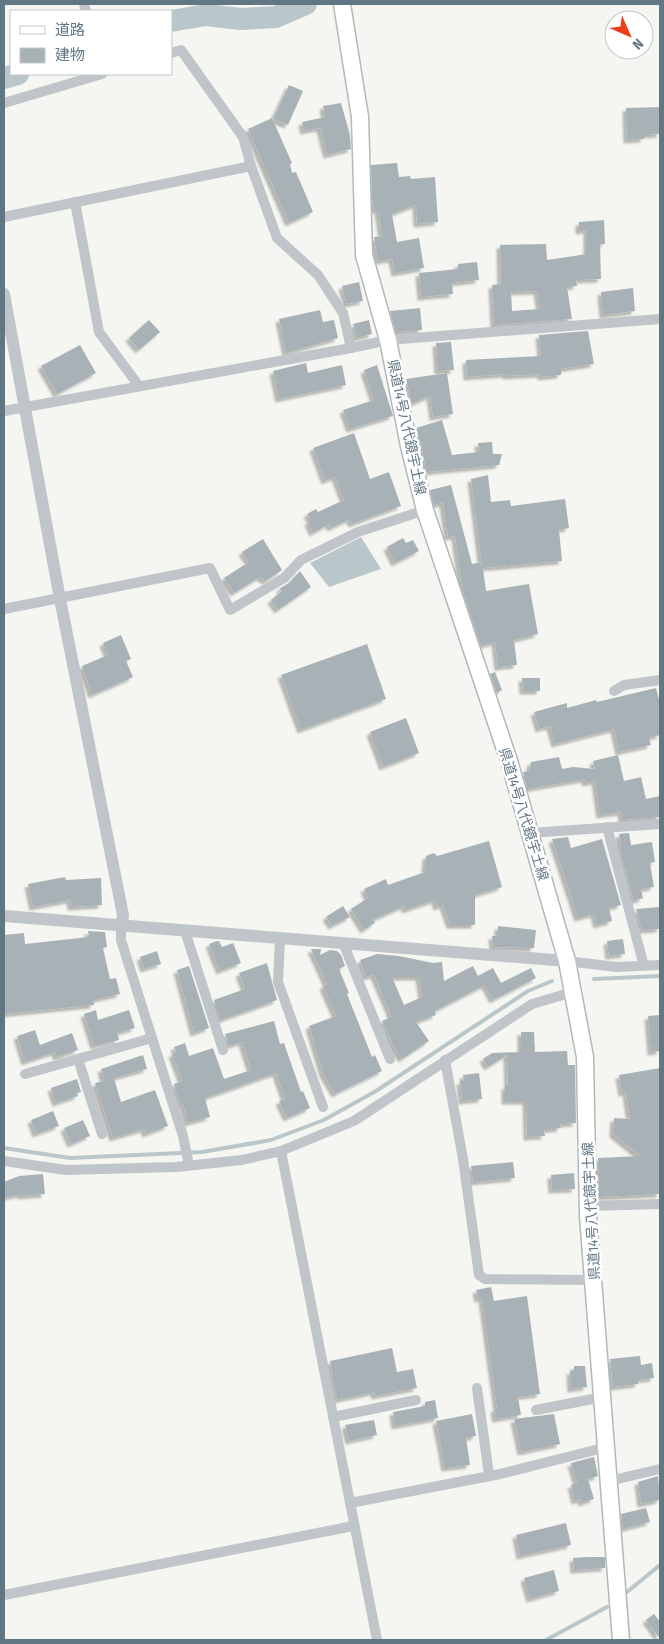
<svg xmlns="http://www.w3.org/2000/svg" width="664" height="1644" viewBox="0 0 664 1644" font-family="'Fira Sans Condensed','Noto Sans JP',sans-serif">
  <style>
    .water { fill: #b9c7cb }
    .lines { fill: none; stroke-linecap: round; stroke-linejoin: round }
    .stream { stroke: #b9c7cb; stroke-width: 4 }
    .river { stroke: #b9c7cb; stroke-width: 22 }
    .building { fill: #a8b2b6; fill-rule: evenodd; filter: url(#shadow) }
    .primary-casing { stroke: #b3b8bc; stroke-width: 19 }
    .minor { stroke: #bfc5c8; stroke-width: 10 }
    .tertiary { stroke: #bfc5c8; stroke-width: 12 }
    .primary { stroke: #fff; stroke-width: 16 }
    .labels { text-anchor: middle; stroke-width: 5; stroke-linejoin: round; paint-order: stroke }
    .street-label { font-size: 14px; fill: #627784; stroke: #fff }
  </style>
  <defs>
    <filter id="shadow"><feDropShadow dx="-3.5" dy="3.5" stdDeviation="1" flood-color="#0004"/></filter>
  </defs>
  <rect width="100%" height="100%" fill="#f5f5f1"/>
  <!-- water -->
  <path class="water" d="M361,537l20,32 -52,18 -19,-24z"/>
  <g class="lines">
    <!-- stream -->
    <g class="stream">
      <path d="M594,979l66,-3"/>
      <path d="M4,1148l66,10 132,-6 69,-12 53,-20 52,-29 152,-100 24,-10"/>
      <path d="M627,1592l33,-27"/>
      <path d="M546,1640l61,-33"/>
    </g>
    <!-- river -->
    <g class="river">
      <path d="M171,21l35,-6 35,4 35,-2 30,-13"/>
      <path d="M4,78l14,-4"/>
    </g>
  </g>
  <!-- building -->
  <g class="building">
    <path d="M289,85l14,6 -15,34 -15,-6z"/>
    <path d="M341,103l9,32 1,14 -24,6 -7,-27 -16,3 -2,-9 23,-5 -2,-11z"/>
    <path d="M660,107v27l-16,1v4l-17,1 -1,-32z"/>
    <path d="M272,118l20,45 -2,1 2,9 4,-1 17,40 -24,11 -41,-94z"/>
    <path d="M397,163l2,14 11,-1 1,3 24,-2 3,45 -21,2 -1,-19 -24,9 5,28 22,-4 5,30 -29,5 -3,-14 -14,2 -4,-24 8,-1 -4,-26h-4l-2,-13 -1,-32z"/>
    <path d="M604,220l1,24h-5l1,35 -25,1 1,6 -10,1 5,32 -78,6 -2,-40 9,-1 -1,-39 46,-1 1,16 40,-6v-24l-8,1v-9zM537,291l3,18 -28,2 -1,-19z"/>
    <path d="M477,262l2,18 -27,3 1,11 -32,3 -2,-24 39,-4v-5z"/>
    <path d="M359,282l4,19 -16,3 -5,-18z"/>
    <path d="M633,288l2,23 -32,4 -2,-23z"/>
    <path d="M420,308l2,22 -26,2 -6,-21z"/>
    <path d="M320,310l3,12 11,-2 4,18 -52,15 -7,-34z"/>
    <path d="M149,320l11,12 -21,18 -10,-12z"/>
    <path d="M369,320l3,14 -15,4 -4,-14z"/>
    <path d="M588,331l6,33 -33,5v6l-20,2v-3l-35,2v-2l-39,3 -1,-17 75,-4 -2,-21z"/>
    <path d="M451,342l3,28 -16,1 -2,-28z"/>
    <path d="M80,345l16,28 -39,21 -16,-28z"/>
    <path d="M306,363l2,10 34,-8 4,20 -67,14 -6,-28z"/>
    <path d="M377,365l16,51 -43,13 -7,-19 31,-10 -10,-30z"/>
    <path d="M447,373l6,41 -20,3 -3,-21 -18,8 -6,-25z"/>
    <path d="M442,420l10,35 27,-3 -1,-9 14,-1 1,12h9l-3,11 -73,7 -5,-31 -3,1 -2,-14z"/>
    <path d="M354,433l16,46 19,-7 12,34 -49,18 -2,-5 -19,9 -2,-4 -16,9 -5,-11 3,-2 -4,-6 9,-5 2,3 26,-12 -9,-23 -10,4 -12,-33z"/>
    <path d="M488,475l3,27 19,-2 1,6 54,-7 4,29 -10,2 3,31 -79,7 3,23 43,-7 9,50 -24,6 3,25 -19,2 -3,-25 -14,4 -19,-58 -7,-52 -7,1 -5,-34 -9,2 -4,-15 21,-5 21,79 10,-2v5l-11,-88z"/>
    <path d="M403,538l3,5 7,-3 6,11 -24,12 -8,-16z"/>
    <path d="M263,539l19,31 -16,11 -6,-4 -26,16 -10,-15 25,-16 -7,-10z"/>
    <path d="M300,571l11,16 -33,23 -7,-10 11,-9 -3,-2 10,-6z"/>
    <path d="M121,635l10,24 -5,2 7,16 -41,18 -10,-29 26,-11 -5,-12z"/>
    <path d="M367,644l19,55 -85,31 -20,-55z"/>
    <path d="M495,672l7,18 -5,3 -7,-19z"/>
    <path d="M522,678h18v13h-17z"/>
    <path d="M656,688l4,15v32l-11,3 2,7 -32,7 -5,-23 -59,15 -5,-18 -11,3 -5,-17 33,-9v5l29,-8 1,2z"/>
    <path d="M406,718l13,35 -36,14 -13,-35z"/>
    <path d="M618,755l6,26 17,-4 5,22 14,-3v21l-38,3 -1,-8 -21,3 -5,-34 -9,2 -1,-4 -58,10 -4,-17 6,-1 2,-9 28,-5 3,12 11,-2 22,2 -2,-8z"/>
    <path d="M629,833l2,12 21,-3 3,20 -5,1 4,24 -13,2 2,9 -9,3 -12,-43 -3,-24z"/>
    <path d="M568,837l3,11 31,-9 19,66 -12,3 3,13 -15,4 -3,-11 -16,4 -26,-79z"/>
    <path d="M489,841l13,46 -27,8v30h-25l-7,-20 -6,2 -2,-7 -29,10 -2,-4 -31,14 2,3 -11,7 -13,-21 17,-11 -4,-9 22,-10 2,6 37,-13 1,-16 8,-3 3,3z"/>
    <path d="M65,877l1,3 35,-2 1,27 -31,2 -1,-7 -37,7 -5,-23z"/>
    <path d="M343,906l7,11 -18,9 -6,-9z"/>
    <path d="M660,907v22l-18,1 -6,-21z"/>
    <path d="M498,926l38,4 -2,18 -41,-1 -1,-11h6z"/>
    <path d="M88,931l17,1 2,15 -4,1 7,31 6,-1 4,16 -27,6 1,5 -90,9v-79l20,-2 1,11 64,-7z"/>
    <path d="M623,939l2,15 -16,2 -2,-15z"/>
    <path d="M217,941h2l3,6 11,-4 8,20 -21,8 -11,-27z"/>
    <path d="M311,949h10l-1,6 10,-5 7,1 4,4 4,11 -6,3 10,24 -2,1 25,63 3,-2 7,16 -47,23 -12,-21 -14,-47 27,-10 -13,-30 4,-2z"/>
    <path d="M157,951l4,13 -17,5 -4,-12z"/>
    <path d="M377,954l22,2 34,7 9,-1 2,19 29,-15 5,10 15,-8 8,15 30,-15 5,10 -43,22 -8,-15 -50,26 1,4 -20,7 13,19 -27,18 -9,-14 -11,-24 9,-4 -1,-5 -16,-37 -8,2 -6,-17zM392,977h27l3,20 -18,8z"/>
    <path d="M267,963l10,37 -56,20 -7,-20 31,-11 -6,-16z"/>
    <path d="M189,966l20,62 -15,5 -17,-63z"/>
    <path d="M96,1010l2,10 31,-10 6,18 -18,5 2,7 -25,6 -10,-32z"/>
    <path d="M660,1015v36l-9,1 -3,-36z"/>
    <path d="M274,1021l6,23 4,-1 17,49 2,-1 7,17 -23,10 -8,-17 6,-2 -9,-26 -71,25 5,19 -22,6 -5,-19 -3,1 -6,-21 8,-3 -10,-27 4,-2 -2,-5 11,-4 4,13 24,-8 11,31 27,-9 -9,-28 -13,4 -4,-12z"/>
    <path d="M35,1030l5,15 32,-12 6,17 -21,7 -2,-5 -30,10 -8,-26z"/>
    <path d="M521,1032h13l1,20 32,-1 1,14h7l1,58 -16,1 1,4 -17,2 1,6 -18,1 -1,-36h-21v-15h3l-1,-31 -19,12 -5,-8 9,-6 29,-1z"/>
    <path d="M143,1055l4,14 -33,9 7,24 34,-12 13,36 -22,8 -2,-5 -31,9 -18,-55 9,-2 -3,-12z"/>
    <path d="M660,1068v126l-61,3 -1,-39 42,-2 -27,-22 1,-16 16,1 -4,-27 -4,1 -3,-18z"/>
    <path d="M479,1073l3,26 -20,2 -2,-20h4l-1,-6z"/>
    <path d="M77,1079l4,13 -4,1 1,3 -22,7 -5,-15z"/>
    <path d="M53,1111l6,15 -23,8 -5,-14z"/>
    <path d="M83,1120l7,16 -19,8 -7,-16z"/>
    <path d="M513,1162l2,16 -42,4 -2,-16z"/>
    <path d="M574,1173l1,16 -23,1 -1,-15z"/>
    <path d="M43,1174l2,20 -24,2v-2l-17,4v-16l15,-6z"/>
    <path d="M491,1287l3,14 33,-5 13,98 -22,3 3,18 -25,4 -2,-10 3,-1 -15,-110 -4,1 -2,-9z"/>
    <path d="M392,1348l5,24 16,-3 4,19 -42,8 -1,-4 -37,8 -7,-39z"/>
    <path d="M640,1356l1,9 11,-2 2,15 -16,2v4l-25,3 -3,-28z"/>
    <path d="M574,1366h11l2,21 -16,2 -1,-18h4z"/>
    <path d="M435,1400l3,18 -43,8 -2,-14 32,-6v-4z"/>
    <path d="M472,1414l4,22 -10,2 4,27 -25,3 -9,-47z"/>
    <path d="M554,1414l6,30 -39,8 -7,-33z"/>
    <path d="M374,1420l3,15 -28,6 -4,-16z"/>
    <path d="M594,1457l4,19 -10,3 6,20 -12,4 -1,-4 -6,2 -4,-16 6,-2 -6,-20z"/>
    <path d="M658,1476l2,24 -19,4 -3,-22z"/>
    <path d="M646,1508l4,14 -27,7 -2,-15z"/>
    <path d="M566,1523l5,22 -51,11 -4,-21z"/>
    <path d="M588,1557h17v11l-31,2 -1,-12z"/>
    <path d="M554,1570l5,21 -29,8 -6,-21z"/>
    <path d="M654,1614l6,8v17l-14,-19z"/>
  </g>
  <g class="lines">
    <!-- primary casing -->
    <g class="primary-casing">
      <path id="primary" d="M342,4l18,113 4,138 24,85 21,106 16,64 84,251 58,200 18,96 3,159 33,424"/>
    </g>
    <!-- minor -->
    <g class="minor">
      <path d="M84,4l2,7"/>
      <path d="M171,53l10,-3 62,87 8,29 26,72 41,37 25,38 8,35 37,-8 272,-21"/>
      <path d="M4,103l98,-29"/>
      <path d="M75,202l24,130 40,54"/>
      <path d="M4,217l247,-51"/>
      <path d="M4,411l347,-63"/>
      <path d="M4,609l206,-41 20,42 54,-32 17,-18 57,-28 67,-22"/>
      <path d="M614,691l10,-6 36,-5"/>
      <path d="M607,827l37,139"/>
      <path d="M530,833l130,-9"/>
      <path d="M121,927v13l62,196 6,29"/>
      <path d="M185,931l38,119"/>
      <path d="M280,940l-2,42 45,125"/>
      <path d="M344,945l46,114"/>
      <path d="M567,961l49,6 44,-2"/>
      <path d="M78,1059l24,75"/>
      <path d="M445,1060l18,99 16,116 6,4 109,1"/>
      <path d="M25,1074l127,-36"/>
      <path d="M281,1151l96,489"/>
      <path d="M4,1161l62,9 110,-3 66,-7 39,-9 73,-30 178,-117 41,-12"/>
      <path d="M588,1206l72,-2"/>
      <path d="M477,1388l12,87"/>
      <path d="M536,1410l67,-13"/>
      <path d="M333,1417l83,-17"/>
      <path d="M609,1481l51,-12"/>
      <path d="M350,1503l150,-29 107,-27"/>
      <path d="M4,1595l349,-69"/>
    </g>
    <!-- tertiary -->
    <g class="tertiary">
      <path d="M4,294l56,305 63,316 -2,12"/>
      <path d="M4,916l563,45"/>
    </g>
    <!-- primary -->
    <use href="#primary" class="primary"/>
  </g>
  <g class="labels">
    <!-- street labels -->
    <g class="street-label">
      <text transform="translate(407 427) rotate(78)" y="5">県道14号八代鏡宇土線</text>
      <text transform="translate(524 814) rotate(73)" y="5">県道14号八代鏡宇土線</text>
      <text transform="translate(591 1211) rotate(-93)" y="5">県道14号八代鏡宇土線</text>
    </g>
  </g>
  <!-- border -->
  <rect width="664" height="1644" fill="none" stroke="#627784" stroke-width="10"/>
  <!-- legend -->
  <rect x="10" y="10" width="162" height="65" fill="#ffffff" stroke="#c0c9ce"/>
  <rect x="20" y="26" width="25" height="8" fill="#ffffff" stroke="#c0c9ce"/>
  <text x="55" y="35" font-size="15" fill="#627784">道路</text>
  <rect x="20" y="48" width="25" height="15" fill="#a8b2b6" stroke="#c0c9ce"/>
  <text x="55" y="60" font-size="15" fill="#627784">建物</text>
  <!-- north arrow -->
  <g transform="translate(629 35) rotate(135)"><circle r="24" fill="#ffffff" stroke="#c0c9ce"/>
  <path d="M0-4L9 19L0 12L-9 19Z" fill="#ec3f1a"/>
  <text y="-8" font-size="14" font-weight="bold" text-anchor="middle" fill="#627784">N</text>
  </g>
</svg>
